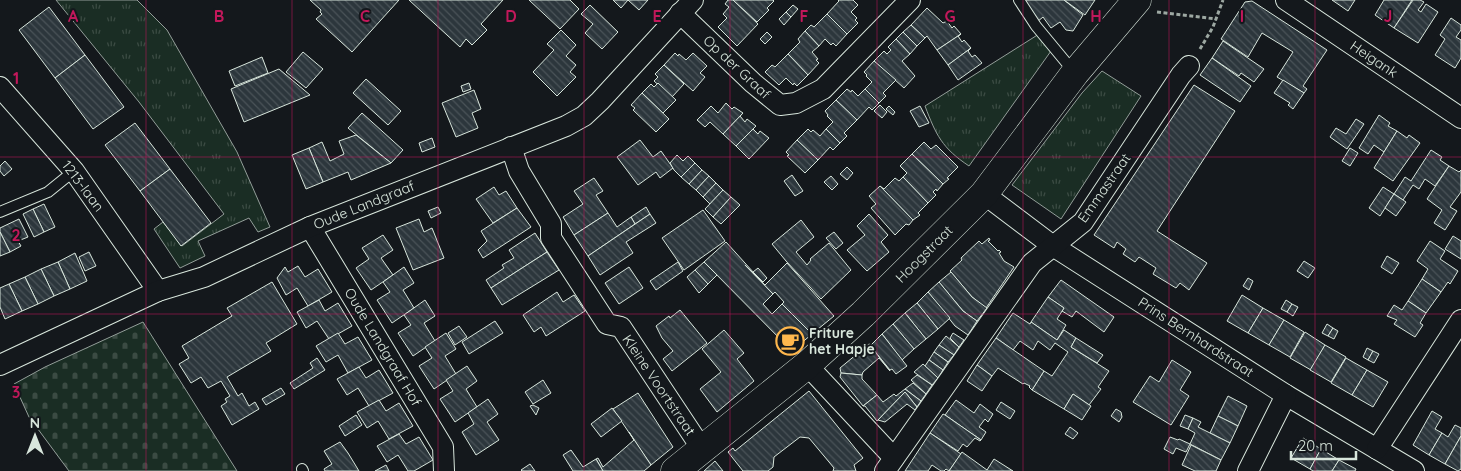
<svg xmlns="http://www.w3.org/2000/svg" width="1461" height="471" viewBox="0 0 1461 471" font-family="Quicksand,sans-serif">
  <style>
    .grass { fill: url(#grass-tufts); stroke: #939e99 }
    .cemetery { fill: url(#cemetery-stones); stroke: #939e99 }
    .building { fill: url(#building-back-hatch); stroke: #d8e6dc }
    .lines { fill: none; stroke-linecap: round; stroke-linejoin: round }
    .lane-casing { stroke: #d8e6dc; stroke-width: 12 }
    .street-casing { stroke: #d8e6dc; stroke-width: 22 }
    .secondary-casing { stroke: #d8e6dc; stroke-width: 29 }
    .path { stroke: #9da8a2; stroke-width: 3; stroke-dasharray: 4 2.5; stroke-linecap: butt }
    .lane { stroke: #14181c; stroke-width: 10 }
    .street { stroke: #14181c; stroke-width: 20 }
    .secondary { stroke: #14181c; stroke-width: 28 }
    .grid { fill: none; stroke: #c2185b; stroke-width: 1; stroke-opacity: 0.55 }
    .labels { text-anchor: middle; stroke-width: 4; stroke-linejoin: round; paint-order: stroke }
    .street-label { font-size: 14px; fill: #d8e6dc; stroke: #14181c }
    .poi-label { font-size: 14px; font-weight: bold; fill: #d8e6dc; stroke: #14181c; text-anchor: start }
    .grid-label { font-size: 16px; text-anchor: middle; font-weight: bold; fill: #c2185b; stroke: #14181c; stroke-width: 4; stroke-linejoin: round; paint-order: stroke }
  </style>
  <defs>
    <pattern id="grass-tufts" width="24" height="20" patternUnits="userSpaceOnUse" patternTransform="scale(1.25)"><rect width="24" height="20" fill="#1a2d24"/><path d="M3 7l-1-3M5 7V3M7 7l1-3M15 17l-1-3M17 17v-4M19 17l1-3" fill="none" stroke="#3b4b43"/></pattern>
    <pattern id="cemetery-stones" width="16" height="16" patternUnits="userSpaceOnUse" patternTransform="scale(1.25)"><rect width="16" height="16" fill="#1a2d24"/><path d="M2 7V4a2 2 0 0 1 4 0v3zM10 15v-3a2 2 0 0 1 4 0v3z" fill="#3b4b43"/></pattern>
    <pattern id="building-back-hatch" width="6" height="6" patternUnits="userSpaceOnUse" patternTransform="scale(1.25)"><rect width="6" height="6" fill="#2c363c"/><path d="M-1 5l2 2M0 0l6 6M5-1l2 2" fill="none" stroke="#4a5358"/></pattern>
  </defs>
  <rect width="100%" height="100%" fill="#14181c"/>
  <!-- grass -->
  <g class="grass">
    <path d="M56,0h81l30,30 70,122 33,75 -12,5 -9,-14 -51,23 7,15 -25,12 -26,-39 9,-7 19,24 42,-32 -85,-112z"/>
    <path d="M1039,34l12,17 -82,115c-27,-18 -33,-31 -44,-60z"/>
    <path d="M1102,71l39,25 -80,123 -49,-34 70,-92z"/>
  </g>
  <!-- cemetery -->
  <path class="cemetery" d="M143,322l94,149h-168l-40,-54 -15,-33 31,-17z"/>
  <!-- building -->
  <g class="building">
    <path d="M310,0h89l-47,52 -36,-33 6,-5 -2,-2 1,-2z"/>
    <path d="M409,0h94l-22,24 6,6 -15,15 -6,-6 -6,8z"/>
    <path d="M529,0h41l9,9 -19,20z"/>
    <path d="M613,0h15l-7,8z"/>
    <path d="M628,0h20l-9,10z"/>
    <path d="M728,0h5l25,24 -21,22 -19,-19 9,-9 -4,-4 6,-7 -4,-3z"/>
    <path d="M733,0h40l1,1 -7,7 2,2 -12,12z"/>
    <path d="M838,0h15l5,5 -7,7 6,6 -2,2 3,3 -11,11 -20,-20 12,-13z"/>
    <path d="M1023,0h41l19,15 -10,16 -7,-1 -6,-8 -9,6 -8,-11 -6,5z"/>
    <path d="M1064,0h31l-10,15z"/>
    <path d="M1332,0h23l-7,11z"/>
    <path d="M1384,0h28l-18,28 -19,-13z"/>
    <path d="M1413,0h7l4,2 -6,8 3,2 5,-8 12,8 -20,31 -24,-15z"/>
    <path d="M1252,1l75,49 -24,36 4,3 -3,4 -27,-16 16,-25 -31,-19 -14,24 -27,-18 24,-37z"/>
    <path d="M590,5l28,27 -16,17 -17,-16 8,-9 -12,-10z"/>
    <path d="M793,5l5,4 -7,8 -5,-5z"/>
    <path d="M49,7l36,48 -30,23 -36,-48z"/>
    <path d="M927,8l16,15 4,-2 5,7 2,-2 7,8 -24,16 -10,-14 -2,2 -14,-13z"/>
    <path d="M786,12l5,5 -7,8 -5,-6z"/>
    <path d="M827,14l20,20 -11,12 -3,-3 -2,2 -6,-6 -6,7 -14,-15 6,-6 3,2z"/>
    <path d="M1451,18l10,7v5l-5,7 5,3v18l-6,10 -20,-13 10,-16 -5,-4z"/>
    <path d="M911,25l14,13 -8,8 -14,-14z"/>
    <path d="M561,30l15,15 -10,11 10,9 -6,7 6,5 -19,19 -24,-24 21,-22 -7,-6z"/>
    <path d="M805,31l14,15 -7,6 6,7 -2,1 3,3 -11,12 -20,-21 12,-12 -2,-3z"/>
    <path d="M767,32l5,5 -7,7 -5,-5z"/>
    <path d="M903,32l14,14 -7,8 -14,-15z"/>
    <path d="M961,34l-3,2 4,6 2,-2 7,8 -23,17 -11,-15z"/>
    <path d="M896,39l14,15 -8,7 13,15 -11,12 -30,-27 10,-10 3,3 4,-4 -3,-3z"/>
    <path d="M1223,41l41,28 -10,13 -13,-9 -2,3 -27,-18z"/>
    <path d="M971,48l-3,3 4,6 3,-2 7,8 -24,17 -10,-15z"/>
    <path d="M303,52l20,17 -17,19 -20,-16z"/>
    <path d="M675,53l3,3 1,-2 7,6 7,-7 14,13 -7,7 5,4 -12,14 -29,-26z"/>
    <path d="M788,54l20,21 -11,11 -3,-3 -1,2 -7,-7 -7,7 -14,-13 7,-7 3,2z"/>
    <path d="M85,55l39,52 -31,22 -38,-51z"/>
    <path d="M262,57l6,16 -33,13 -6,-15z"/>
    <path d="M1212,58l39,28 -11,16 -40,-27z"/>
    <path d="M874,61l22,19 -13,13 3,3 -7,7 -14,-14 7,-7 -6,-6 1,-1 -3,-3z"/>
    <path d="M664,65l20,19 -12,13 -18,-16 4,-4 -3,-3z"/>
    <path d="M279,69l31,26 -66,27 -13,-33z"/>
    <path d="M366,79l35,32 -13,14 -35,-32z"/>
    <path d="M1283,80l21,13 -11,16 -5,-4 2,-2 -16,-10z"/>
    <path d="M469,83l2,6 -8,3 -2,-6z"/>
    <path d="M658,83l18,17 -13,13 -21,-20 9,-9 3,3z"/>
    <path d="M1194,85l41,26 -78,120 50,32 -18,27 -9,-7 -4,5 -23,-14 3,-6 -17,-11 -4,5 -12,-8 3,-5 -9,-7 -3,6 -20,-13z"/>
    <path d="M847,89l4,3 1,-2 6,6 7,-7 14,14 -7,7 -3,-3 -12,13 -21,-20z"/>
    <path d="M474,90l7,19 -9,4 6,15 -22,9 -14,-34z"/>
    <path d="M642,93l27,26 -13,13 -23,-22 2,-2 -4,-3z"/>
    <path d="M836,100l21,20 -13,13 3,3 -7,7 -14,-14 7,-7 -6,-6 1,-1 -3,-4z"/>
    <path d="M726,103l6,6 2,-2 9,6 -20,21 -13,-12 -5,5 -8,-7 14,-14 7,7z"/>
    <path d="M880,105l7,7 -5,6 -8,-7z"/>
    <path d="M889,106l6,6 -2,3 -7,-6z"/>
    <path d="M920,106l9,17 -10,4 -9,-16z"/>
    <path d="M362,113l41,37 -12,13 -43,-35z"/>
    <path d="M743,113l-3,3 5,6 2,-3 9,7 -20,20 -13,-12z"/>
    <path d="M1379,115l11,8 -2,3 9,5 -13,21 -10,-7 -6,9 -9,-6z"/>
    <path d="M1356,119l8,5 -17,25 -17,-12 6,-9 10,6z"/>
    <path d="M135,123l35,46 -30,22 -35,-46z"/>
    <path d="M756,126l-3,3 5,5 2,-3 9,7 -20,21 -13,-13z"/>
    <path d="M808,129l3,3 2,-2 7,6 6,-7 14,14 -7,7 -3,-3 -12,13 -21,-20z"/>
    <path d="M1397,131l10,7 2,-3 11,8 -27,38 -19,-13z"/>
    <path d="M356,135l35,28 -40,17 -3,-8 -25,10 -14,-34 13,-6 8,19 14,-7 -5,-13z"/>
    <path d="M432,138l3,9 -13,5 -3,-9z"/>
    <path d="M640,140l13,17 8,-6 12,17 -13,10 -4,-6 -18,13 -21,-28z"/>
    <path d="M797,140l21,20 -13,13 -18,-17 2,-1 -3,-3z"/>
    <path d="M924,142l7,7 5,-4 22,22 -11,11 2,1 -6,5 -31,-30z"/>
    <path d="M309,148l14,34 -17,7 -14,-34z"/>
    <path d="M1350,148l8,5 -8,13 -8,-5z"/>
    <path d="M1431,150l11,7 -2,3 9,6 -14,20 -10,-7 -6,10 -6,-4 -10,15 -9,-6 11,-17 6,4z"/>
    <path d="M912,154l31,30 -6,7 -1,-2 -3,3 3,3 -8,8 -25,-26 4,-4 -7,-7z"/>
    <path d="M677,155l6,6 5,-5 7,7 -14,14 -7,-7 -4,-7z"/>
    <path d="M5,161l7,8 -8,7 -4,-5v-5z"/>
    <path d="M695,163l7,7 -13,14 -8,-7z"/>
    <path d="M1449,166l10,6 2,-2v22l-11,15 7,4 -12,19 -11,-7 8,-13 -15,-11z"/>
    <path d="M847,167l6,6 -6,7 -7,-6z"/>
    <path d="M170,169l41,54 -30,23 -41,-55z"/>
    <path d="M702,170l7,6 -13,14 -7,-6z"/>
    <path d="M792,175l11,16 -8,5 -11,-15z"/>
    <path d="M709,176l7,7 -13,14 -7,-7z"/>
    <path d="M831,176l7,8 -6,6 -8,-8z"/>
    <path d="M903,177l25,26 -10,10 2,2 -7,5 -33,-34 4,3 11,-11 4,3z"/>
    <path d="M594,178l9,13 -7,4 12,18 -34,22 -11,-18 20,-13 -9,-13z"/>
    <path d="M716,183l7,7 -13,14 -7,-7z"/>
    <path d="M880,186l33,34 -4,5 -3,-1 -11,11 -24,-27 5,-4 -7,-8z"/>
    <path d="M494,187l5,8 7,-4 11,17 -24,15 -17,-24z"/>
    <path d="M1383,187l11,7 -14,22 -11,-8z"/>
    <path d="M723,190l8,7 -18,20 -8,-8z"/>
    <path d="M1394,194l12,8 -10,14 -11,-8z"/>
    <path d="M731,197l9,8 -19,19 -8,-7z"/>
    <path d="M44,204l11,23 -11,5 -11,-23z"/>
    <path d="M438,207l3,6 -10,5 -3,-7z"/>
    <path d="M646,207l4,7 -15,10 -4,-7z"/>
    <path d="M517,208l14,19 -48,31 -5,-8 9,-9 -6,-10z"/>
    <path d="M33,209l11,23 -10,5 -11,-23z"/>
    <path d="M703,210l22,31 -41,29 -22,-32z"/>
    <path d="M608,213l9,14 14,-10 4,7 -47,32 -14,-21z"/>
    <path d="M650,214l6,9 -30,19 7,11 -33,22 -12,-19z"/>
    <path d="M869,214l19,21 -7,7 8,10 -22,19 -20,-21 18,-15 -8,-9z"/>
    <path d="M19,219l9,18 -10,4 3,5 -11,6 -10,-20v-4z"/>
    <path d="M419,219l5,13 8,-4 12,30 -31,12 -17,-42z"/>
    <path d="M801,220l13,17 -18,15 11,13 4,-5 -1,-1 19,-16 22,27 -30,29 -35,-38 -14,-17z"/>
    <path d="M0,232l10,20 -10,4z"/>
    <path d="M834,232l9,11 -7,6 -10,-11z"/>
    <path d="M535,233l12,19 -56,36 -5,-8 18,-12 -2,-3 12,-7 -5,-8z"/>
    <path d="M383,235l10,15 -12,8 12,17 -22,15 -15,-22 13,-9 -7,-11z"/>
    <path d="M1453,236l8,5v18l-16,-10z"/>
    <path d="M989,238l1,2 -2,1 10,10 1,-1 2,2 -2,1 5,8 10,6 -28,41 -14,-11 -22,-26 12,-11 -1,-2 18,-17 3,3z"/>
    <path d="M1430,241l15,10 -5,8 18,12 -8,13 -2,-2 -7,10 -19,-13 6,-10 -11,-8z"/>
    <path d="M726,242l47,52 -10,10 9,10 10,-10 30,30 -20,17 -88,-89z"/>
    <path d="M89,252l7,14 -11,5 -6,-14z"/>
    <path d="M547,252l12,18 -57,35 -11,-17z"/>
    <path d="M75,253l12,28 -17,8 -12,-27z"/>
    <path d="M1387,256l12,7 -7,11 -11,-7z"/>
    <path d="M1304,261l11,7 -7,10 -11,-7z"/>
    <path d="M58,262l12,27 -16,7 -13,-27z"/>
    <path d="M678,262l5,9 -27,19 -6,-9z"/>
    <path d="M704,262l13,13 -9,9 -13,-14z"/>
    <path d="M787,263l47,53 -22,18 -30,-30 2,-2 -9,-10 -2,2 -28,-29 20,20z"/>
    <path d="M298,266l7,11 13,-8 14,23 -24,14 -11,-18 -11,7 -9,-17 8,-11 3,5z"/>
    <path d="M404,267l10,16 -11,7 11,18 -22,15 -15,-23 13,-8 -7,-10z"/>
    <path d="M629,267l14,21 -24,16 -14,-21z"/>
    <path d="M758,268l9,10 -4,4 -10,-10z"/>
    <path d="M41,269l13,27 -16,8 -13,-27z"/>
    <path d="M695,270l13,14 -9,9 -12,-16z"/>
    <path d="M951,272l21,25 15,11 -10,13 -14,-10 -24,-29z"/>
    <path d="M25,277l13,27 -16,7 -13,-27z"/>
    <path d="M1248,278l5,3 -4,9 -6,-4z"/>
    <path d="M1422,279l19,13 -15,21 -18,-12z"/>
    <path d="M1061,280l53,37 -10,15 -28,-21 -4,6 -10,-6 2,-3 -16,-11z"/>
    <path d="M272,282l25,42 -31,19 5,8 -44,26 11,19 4,-3 7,13 6,-4 4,7 -27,16 -11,-19 6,-4 -2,-3 5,-3 -9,-15 -13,7 -7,-11 -10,6 -12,-19 10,-6 -7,-12 50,-30 -5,-8z"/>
    <path d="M939,282l24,29 14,10 -9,14 -13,-9 -27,-34z"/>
    <path d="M9,284l13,27 -17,8 -5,-12v-19z"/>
    <path d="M557,292l6,10 11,-7 11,16 -39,25 -5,-9 -7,5 -11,-17z"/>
    <path d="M928,292l22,26 -12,11 -21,-26z"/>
    <path d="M1242,295l21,13 -15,25 -21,-12z"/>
    <path d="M1048,297l16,11 -7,11 9,6 -9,15 -26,-18z"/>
    <path d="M319,300l6,11 13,-8 14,23 -23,13 -12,-18 -11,7 -9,-16z"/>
    <path d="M425,300l10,16 -11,7 11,18 -22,15 -15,-23 13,-8 -7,-10z"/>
    <path d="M1286,300l6,4 -5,8 -6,-3z"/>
    <path d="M1408,301l18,12 -6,10 3,2 -8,12 -21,-13 3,-4 -10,-4 7,-11 8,5z"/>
    <path d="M917,303l21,26 -12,10 -21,-26z"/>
    <path d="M1292,304l6,3 -5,9 -6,-4z"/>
    <path d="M1263,308l21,12 -15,25 -21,-12z"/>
    <path d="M680,310l27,33 -35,28 -9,-12 10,-8 -11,-13 -6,-12 13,-10 1,2z"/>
    <path d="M905,313l21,26 -12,10 -21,-25z"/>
    <path d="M1013,313l17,11 1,-2 26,18 7,-10 12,8 -5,9 38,24 -11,16 3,2 -12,16 -16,-11 -9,15 -32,-19 12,-19 8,5 16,-24 -13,-9 -5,7 -12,-9 -5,9 -13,-9 -7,9 -17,-12z"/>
    <path d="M1284,320l20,12 -14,25 -21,-12z"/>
    <path d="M495,321l8,12 -34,21 -7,-12z"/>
    <path d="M893,324l21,25 -12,11 -20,-26z"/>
    <path d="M1327,324l6,4 -5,8 -6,-3z"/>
    <path d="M459,326l8,11 -12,8 -7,-12z"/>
    <path d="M1333,328l5,3 -4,8 -6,-3z"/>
    <path d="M724,330l20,23 -7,6 17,22 -37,31 -17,-23 21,-17 -19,-23z"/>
    <path d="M1305,332l20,13 -14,25 -21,-12z"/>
    <path d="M338,333l7,11 13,-7 14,23 -24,13 -10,-18 -12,7 -10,-16z"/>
    <path d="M446,333l10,16 -11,7 11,18 -22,15 -15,-23 13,-8 -7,-11z"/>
    <path d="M953,333l11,7 -5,7 -9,-9z"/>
    <path d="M882,334l25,32 -11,8 -4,-5 -2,1 -21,-26 2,1z"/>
    <path d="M946,336l13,11 -5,8 -15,-10z"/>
    <path d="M996,338l48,33 -12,19 -3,-3 1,-1 -6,-3 -1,1 -25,-16 -6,8 -15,-11z"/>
    <path d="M1076,338l27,17 -6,8 -26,-16z"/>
    <path d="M869,344l21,27 -11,-13 -16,14 -1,3 -21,-2 -1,-5z"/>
    <path d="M939,345l15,10 -6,7 -14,-10z"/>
    <path d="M1325,345l21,12 -15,25 -21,-12z"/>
    <path d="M1367,348l6,3 -5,9 -5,-3z"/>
    <path d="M1373,351l6,3 -5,9 -6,-3z"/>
    <path d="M934,352l14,10 -5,8 -14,-10z"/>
    <path d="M317,358l8,12 -31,19 -4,-6 23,-15 -3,-5z"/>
    <path d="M1346,358l21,12 -15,25 -21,-12z"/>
    <path d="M929,360l14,10 -5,8 -13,-12z"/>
    <path d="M1172,360l19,12 -11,18 9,6 -18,29 -38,-23 17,-26 9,6z"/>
    <path d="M923,364l15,14 -6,7 -18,-13z"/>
    <path d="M977,365l15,11 -10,15 -15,-10z"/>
    <path d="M467,366l10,15 -11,8 11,18 -22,15 -15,-23 13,-8 -7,-11z"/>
    <path d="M359,367l7,11 13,-8 14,23 -24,13 -11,-18 -11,7 -10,-16z"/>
    <path d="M1367,370l21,12 -15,25 -21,-12z"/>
    <path d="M841,373l21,2v4l15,16 -14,11 -23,-29z"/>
    <path d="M917,375l15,10 -6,9 -15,-14z"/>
    <path d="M543,380l8,13 -18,11 -8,-12z"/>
    <path d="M913,383l13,11 -5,7 -16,-12z"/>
    <path d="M281,388l4,6 -19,11 -4,-6z"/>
    <path d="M905,389l16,12 -4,6 -12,-15 -28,29 -12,-15h-2l14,-11 6,7 11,-8 2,2z"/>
    <path d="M809,391l54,67 -9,7 2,6h-23l1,-3 -25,-30 -9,-1 -26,20 -1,10 -5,4h-25l-15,-19 5,-4 2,3z"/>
    <path d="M905,392l12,15 -2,3 -8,-6 -22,18 -7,-2z"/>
    <path d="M638,393l35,54 -22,18 -38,-56z"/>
    <path d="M1073,394l18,12 -9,14 -18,-11z"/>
    <path d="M1228,396l19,10 -9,20 -20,-10z"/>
    <path d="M488,399l10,15 -11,8 12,18 -23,15 -14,-23 12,-8 -6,-11z"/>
    <path d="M379,400l7,11 13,-8 14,23 -24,13 -11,-18 -11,7 -10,-16z"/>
    <path d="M956,400l18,13 6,-9 13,10 -5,8 -3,-3 -6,8 7,5 -5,8 -36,-25z"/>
    <path d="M1001,402l14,9 -5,8 -14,-9z"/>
    <path d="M533,405l6,3 -3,7 -6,-9z"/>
    <path d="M612,408l10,13 -21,16 -10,-13z"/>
    <path d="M1116,409l5,3 1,5 -3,5 -8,-6z"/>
    <path d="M1432,411l10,6 -7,12 7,4 -13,22 -16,-10z"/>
    <path d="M943,414l2,1 36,25 -1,1 -5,-3 -8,9 -4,-3 -5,7 -28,-18z"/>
    <path d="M356,415l6,10 -17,11 -6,-10z"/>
    <path d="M1185,415l8,3 -5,11 -8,-3z"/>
    <path d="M1218,416l20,10 -8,17 -20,-10z"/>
    <path d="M1193,418l8,4 -3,5 32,16 -9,17 -31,-16 5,-11 -7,-4z"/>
    <path d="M1455,425l6,3v8l-16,28 -16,-9 13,-22 6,4z"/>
    <path d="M1070,427l8,6 -5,6 -8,-5z"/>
    <path d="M629,432l22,33 -7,6h-41l-7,-12 2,-1 5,9 31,-27z"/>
    <path d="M930,433l31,21 -12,17 -3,-2 -2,2h-3l-9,-6 -4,6h-23z"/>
    <path d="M399,434l7,10 13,-7 14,23 -19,11h-6l-10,-16 -11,7 -10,-16z"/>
    <path d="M1461,436v33l-3,2 -13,-7z"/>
    <path d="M1170,437l8,3 1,-1 11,5 -4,8 -10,-4 -3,6 -9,-5z"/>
    <path d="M1303,438l18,11 -11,20 -19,-11z"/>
    <path d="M340,442l8,11 11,18h-34l-1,-2 8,-5 -8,-13z"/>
    <path d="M1191,445l30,15 -5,11h-21l-13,-6z"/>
    <path d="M1321,449l18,11 -7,11h-19l-3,-2z"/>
    <path d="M571,450l12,17 13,-8 7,12h-30l-10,-16z"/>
    <path d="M962,452l25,18 7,-11 19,12h-64z"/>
    <path d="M1339,460l17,9 -1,2h-23z"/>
    <path d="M715,461l8,10h-19z"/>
    <path d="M530,464l5,7h-13l-1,-1z"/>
    <path d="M386,465l3,6h-14z"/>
  </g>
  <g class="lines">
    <!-- lane casing -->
    <g class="lane-casing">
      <g id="lane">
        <path d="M1019,0l17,26 38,46"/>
        <path d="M0,212l48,-20 26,-21"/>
        <path d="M302,469l1,2"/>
      </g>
    </g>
    <!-- street casing -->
    <g class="street-casing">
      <g id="street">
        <path d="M1286,0l175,118"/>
        <path d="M680,13l73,70 27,22 16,-2 27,-14 87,-89"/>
        <path d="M0,87l74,84 84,120"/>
        <path d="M511,147l8,24 32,53v14l56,86 14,3 81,122"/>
        <path d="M984,194l69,52 233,149 128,76"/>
        <path d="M310,227l133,220 1,24"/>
        <path d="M0,365l158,-74 46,-14 106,-50 256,-101 18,-10 16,-15 93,-101"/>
        <path d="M807,365l87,93"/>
        <path d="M1377,449l84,-129"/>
        <path d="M885,471l147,-208 51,-41 98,-147 8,-9"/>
        <path d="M1248,471l38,-76"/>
      </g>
    </g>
    <!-- secondary casing -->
    <g class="secondary-casing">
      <path id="secondary" d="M675,471l132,-106 56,-51 121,-120 91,-121 62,-73"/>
    </g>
    <!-- path -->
    <g class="path">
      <path d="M1157,12l59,7"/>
      <path d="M1200,49l13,-22 10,-27"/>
    </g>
    <!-- lane -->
    <use href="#lane" class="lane"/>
    <!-- street -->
    <use href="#street" class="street"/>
    <!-- secondary -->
    <use href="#secondary" class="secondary"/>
  </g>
  <!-- grid -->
  <path class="grid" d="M146,0v471M292,0v471M438,0v471M584,0v471M730,0v471M877,0v471M1023,0v471M1169,0v471M1315,0v471M0,157h1461M0,314h1461"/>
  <!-- icons -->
  <defs>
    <g id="cafe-ring" transform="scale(1.4375)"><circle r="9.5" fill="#14181c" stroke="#ffb74d" stroke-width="1.5"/><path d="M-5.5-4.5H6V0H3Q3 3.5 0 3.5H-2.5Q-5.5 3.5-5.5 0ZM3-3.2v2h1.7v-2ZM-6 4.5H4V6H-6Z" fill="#ffb74d"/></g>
  </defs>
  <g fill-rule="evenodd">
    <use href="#cafe-ring" x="790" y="341"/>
  </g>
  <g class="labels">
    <!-- street labels -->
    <g class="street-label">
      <text transform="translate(1374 59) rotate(34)" y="5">Heigank</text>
      <text transform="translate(737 67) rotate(43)" y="5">Op der Graaf</text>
      <text transform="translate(83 186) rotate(53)" y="5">1213-laan</text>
      <text transform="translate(1104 188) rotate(-55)" y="5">Emmastraat</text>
      <text transform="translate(364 205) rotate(-22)" y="5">Oude Landgraaf</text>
      <text transform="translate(924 254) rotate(-45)" y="5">Hoogstraat</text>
      <text transform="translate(1196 337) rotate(33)" y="5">Prins Bernhardstraat</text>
      <text transform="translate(383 347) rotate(59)" y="5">Oude Landgraaf Hof</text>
      <text transform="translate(659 385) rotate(56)" y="5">Kleine Voortstraat</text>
    </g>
    <!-- poi labels -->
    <g class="poi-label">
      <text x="809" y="338">Friture<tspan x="809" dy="16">het Hapje</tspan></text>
    </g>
  </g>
  <g class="grid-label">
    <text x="73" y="22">A</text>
    <text x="219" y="22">B</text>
    <text x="365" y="22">C</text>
    <text x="511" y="22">D</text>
    <text x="657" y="22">E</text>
    <text x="804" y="22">F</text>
    <text x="950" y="22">G</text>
    <text x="1096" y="22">H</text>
    <text x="1242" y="22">I</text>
    <text x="1388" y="22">J</text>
    <text x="16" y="84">1</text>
    <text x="16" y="241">2</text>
    <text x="16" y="398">3</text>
  </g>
  <!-- north arrow -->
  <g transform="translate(35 436)" stroke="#14181c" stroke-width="4" paint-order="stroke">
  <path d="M0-4L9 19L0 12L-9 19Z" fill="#d8e6dc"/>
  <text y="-8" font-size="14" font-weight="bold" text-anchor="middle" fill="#d8e6dc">N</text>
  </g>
  <!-- scale -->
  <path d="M1291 451v8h65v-8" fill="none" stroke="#d8e6dc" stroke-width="2.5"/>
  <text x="1298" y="451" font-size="15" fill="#d8e6dc" stroke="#14181c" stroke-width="4" paint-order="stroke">20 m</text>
</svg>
